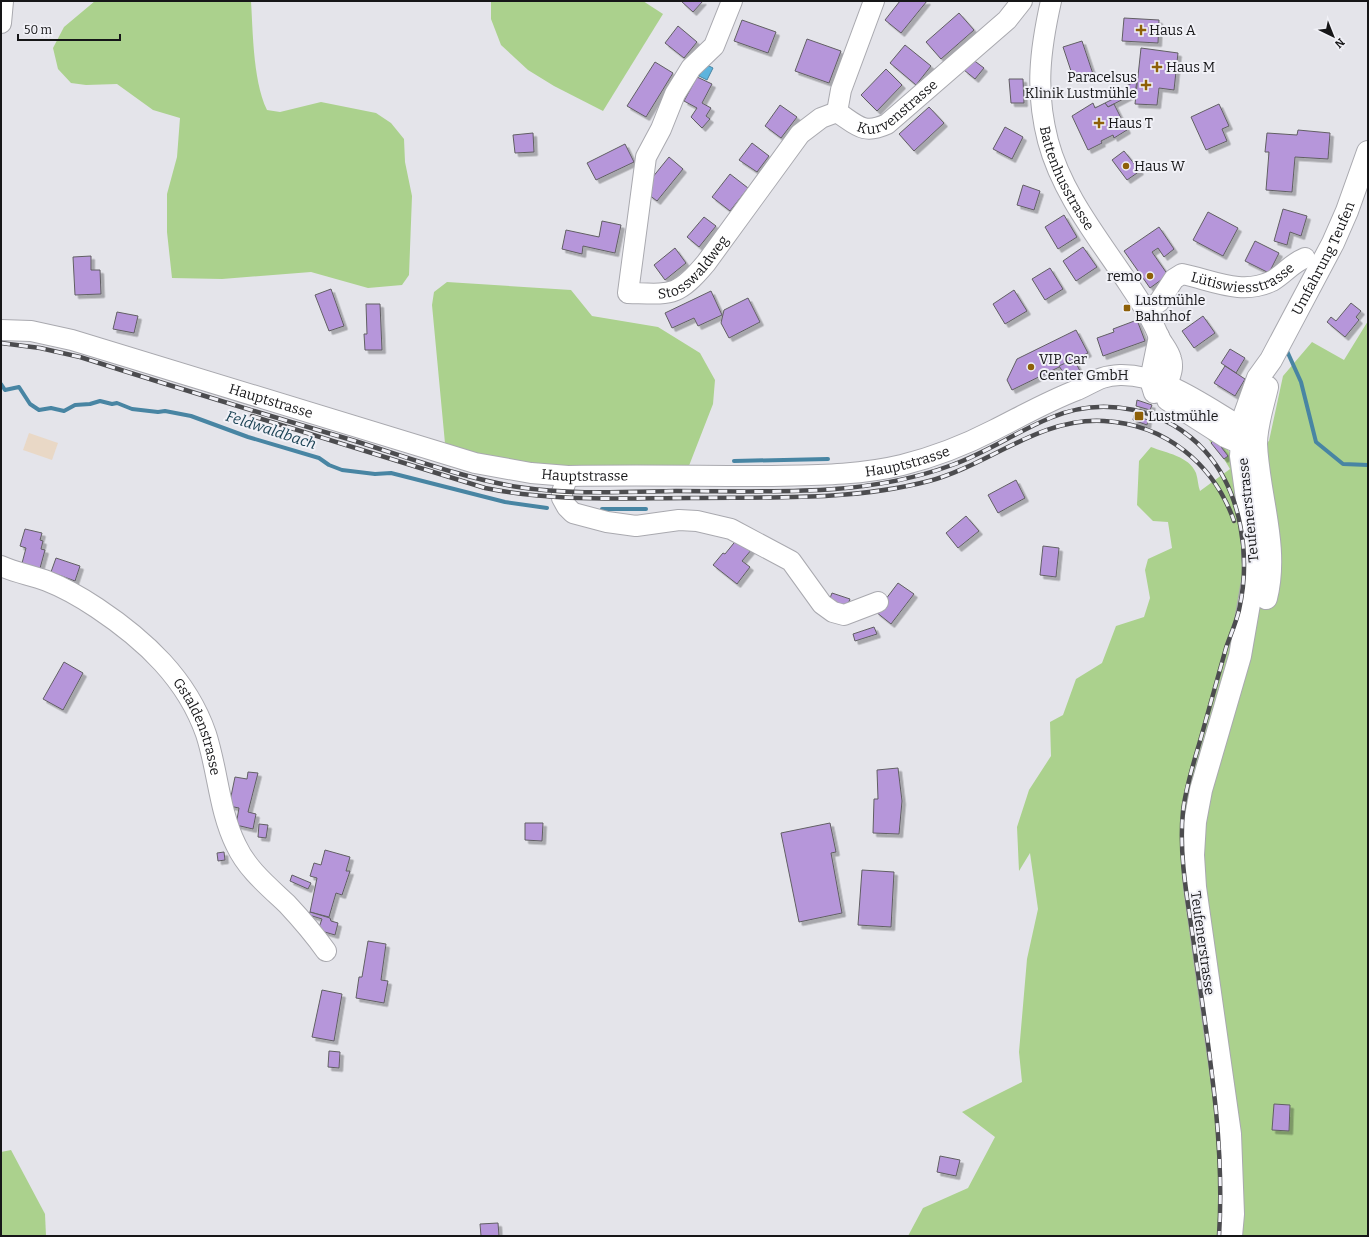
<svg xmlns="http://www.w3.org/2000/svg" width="1369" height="1237" viewBox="0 0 1369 1237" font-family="Bitter,serif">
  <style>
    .industrial { fill: #e9d8c6 }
    .green { fill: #abd18d }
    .water { fill: #5db4de; stroke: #4885a3 }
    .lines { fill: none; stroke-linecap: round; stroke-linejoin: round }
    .stream { stroke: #4885a3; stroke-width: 4 }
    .building { fill: #b696da; stroke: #615f63; filter: url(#shadow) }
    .minor-casing { stroke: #a9a9af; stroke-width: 22 }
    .major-casing { stroke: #a9a9af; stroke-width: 24 }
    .minor { stroke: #fff; stroke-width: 20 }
    .major { stroke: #fff; stroke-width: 22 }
    .rail-casing { stroke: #4c4c4f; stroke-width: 4.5 }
    .rail { stroke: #f1f1f7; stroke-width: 3; stroke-dasharray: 9; stroke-linecap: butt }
    .poi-dot { fill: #8e6008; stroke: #f1f1f7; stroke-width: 1.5 }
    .labels { text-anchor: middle; stroke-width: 4; stroke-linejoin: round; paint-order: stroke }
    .poi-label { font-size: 14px; fill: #161618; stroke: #f1f1f7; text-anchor: start }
    .street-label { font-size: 14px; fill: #161618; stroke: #f1f1f7 }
    .water-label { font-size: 15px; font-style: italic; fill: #1c4355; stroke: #f1f1f7 }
  </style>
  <defs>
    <filter id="shadow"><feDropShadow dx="3.5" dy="3.5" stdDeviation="0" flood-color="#0004"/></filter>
  </defs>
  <rect width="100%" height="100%" fill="#e4e4ea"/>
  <!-- industrial -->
  <path class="industrial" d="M29,433l29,10 -6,17 -29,-10z"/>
  <!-- green -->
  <g class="green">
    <path d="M95,1h156c2,32 2,80 16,109l13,2 41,-10 55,11 15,10 13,16 1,23 7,34 -3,79 -7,10 -34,3 -57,-16 -89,7 -50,-1 -5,-46v-38l10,-37 3,-39 -27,-8 -36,-26 -31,1 -15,-2 -13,-14 -5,-21 11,-21z"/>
    <path d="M491,1h152l20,13 -60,97 -49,-25 -26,-16 -27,-25 -10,-26z"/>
    <path d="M447,282l124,8 21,26 66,11 42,26 15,27 -2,24 -28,72 -82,-1 -157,-21 -14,-149 2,-13z"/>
    <path d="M1368,321v915h-460l15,-28 45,-20 27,-51 -33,-25 60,-30 -3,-30 8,-93 11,-50 -8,-56 -11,18 -2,-44 12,-37 22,-34 -1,-34 13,-7 13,-36 26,-16 14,-37 28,-9 6,-19 -5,-28 3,-11 24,-11 -4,-26 -15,-1 -16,-16 2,-44 12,-14c15,6 38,9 45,26 2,6 2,13 4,18l30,-22 -6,-10 4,-3 -12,-16 -5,3 -11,-16 26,19 10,19 33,-24 14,-65 29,-34 32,18z"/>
    <path d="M11,1150l34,64 1,22h-45v-84z"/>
  </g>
  <!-- water -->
  <path class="water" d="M705,64l8,4 -6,12 -8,-4z"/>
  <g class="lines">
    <!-- stream -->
    <g class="stream">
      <path d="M1287,351l14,31 15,60 27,22 25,1"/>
      <path d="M1,384l4,6 14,-3 11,17 9,6 12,-2 13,3 11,-6 15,-1 10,-3 12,3 5,-1 15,6 26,3 7,-1 26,5 57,21 71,21 10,7 13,5 33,4 16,-1 114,29 42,6"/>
      <path d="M734,461l94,-2"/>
      <path d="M602,509h44"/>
    </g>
  </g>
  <!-- building -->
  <g class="building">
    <path d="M681,1h22l-10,11z"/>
    <path d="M900,1h27l-26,32 -16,-13z"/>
    <path d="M959,13l15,17 -33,29 -15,-17z"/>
    <path d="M1124,18l35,2 -1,23 -36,-2z"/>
    <path d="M742,20l34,12 -8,21 -34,-12z"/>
    <path d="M678,26l19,16 -13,16 -19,-15z"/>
    <path d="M807,39l34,12 -12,32 -34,-12z"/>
    <path d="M1082,41l11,33 -19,6 -11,-33z"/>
    <path d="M905,45l26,21 -15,19 -26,-22z"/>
    <path d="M1141,48l37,5 -4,37 -15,-2 -2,17 -22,-1z"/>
    <path d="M972,59l12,9 -9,11 -11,-9z"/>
    <path d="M655,62l18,11 -27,44 -19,-11z"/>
    <path d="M886,69l16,16 -25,26 -16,-16z"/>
    <path d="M697,77l15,7 -10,19 9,5 -5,8 4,3 -8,9 -11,-11 6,-9 -13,-7z"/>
    <path d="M1009,79h14l1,24h-13z"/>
    <path d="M1137,81l-2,12 -27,14 -3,-4 24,-12 -3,-5z"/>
    <path d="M1093,103l2,5 10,-5 3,4 6,-3 13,26 -13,8 -1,-3 -12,6 1,2 -14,7 -16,-34z"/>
    <path d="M1219,104l10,22 -7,3 5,12 -21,9 -15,-33z"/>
    <path d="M780,105l17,12 -16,21 -16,-12z"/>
    <path d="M929,107l15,16 -30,28 -15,-17z"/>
    <path d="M1005,127l18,10 -11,22 -19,-10z"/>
    <path d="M1298,130l32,3 -2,26 -33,-2 -3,35 -26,-2 3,-38h-4l2,-19 30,2z"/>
    <path d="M533,133l1,19 -19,1 -2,-18z"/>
    <path d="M752,143l17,13 -12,16 -18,-12z"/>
    <path d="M625,144l9,18 -38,18 -9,-17z"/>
    <path d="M1124,151l16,20 -13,9 -15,-20z"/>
    <path d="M669,157l14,12 -26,32 -8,-6 3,-17z"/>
    <path d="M730,174l18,14 -18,23 -18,-14z"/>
    <path d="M1023,185l17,6 -6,19 -17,-5z"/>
    <path d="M1283,209l24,7 -6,20 -11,-4 -3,13 -13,-4z"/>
    <path d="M1208,212l30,16 -15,28 -30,-16z"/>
    <path d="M1064,215l13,22 -19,12 -13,-22z"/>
    <path d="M704,217l12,9 -17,21 -12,-10z"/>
    <path d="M602,221l19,4 -6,28 -32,-7 -1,8 -20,-5 4,-19 33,7z"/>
    <path d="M1159,227l15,22 -10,8 -6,-9 -6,4 16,23 -18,13 -26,-37z"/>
    <path d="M1255,241l24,12 -10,20 -24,-12z"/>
    <path d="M1083,247l14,20 -21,14 -13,-20z"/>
    <path d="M675,248l11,15 -21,17 -11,-15z"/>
    <path d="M91,256v14h9l1,24 -26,1 -2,-38z"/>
    <path d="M1050,268l13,21 -18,11 -13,-21z"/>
    <path d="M331,289l13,37 -15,5 -14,-36z"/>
    <path d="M1014,290l13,21 -22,13 -12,-20z"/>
    <path d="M711,291l11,24 -24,11 -4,-8 -22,10 -7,-15z"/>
    <path d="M748,298l12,24 -31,16 -8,-15 3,-13z"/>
    <path d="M1351,303l10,8 -5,6 3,3 -14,17 -18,-15 4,-5 5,4z"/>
    <path d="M366,304h14l2,46h-17l-1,-16h3z"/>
    <path d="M117,312l21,4 -4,17 -21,-4z"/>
    <path d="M1203,316l12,17 -21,15 -12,-17z"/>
    <path d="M1137,320l8,21 -42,15 -6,-18 17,-6 -1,-3z"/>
    <path d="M1076,330l12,23 -76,37 -5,-10 10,-21z"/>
    <path d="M1230,349l15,9 -9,15 -15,-10z"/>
    <path d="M1074,359l6,12 -13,7 -8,-12z"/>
    <path d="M1225,366l20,13 -10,17 -21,-13z"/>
    <path d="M1137,400l15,5 -2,5 -14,-4z"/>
    <path d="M1134,415l14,5 -1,5 -14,-5z"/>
    <path d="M1215,439l13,17 -4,3 -13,-16z"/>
    <path d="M1016,480l9,18 -27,15 -10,-18z"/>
    <path d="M966,516l13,15 -21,17 -12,-15z"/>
    <path d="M25,529l17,4 -2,7 3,1 -2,8 4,1 -6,22 -18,-5 5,-19 -6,-2z"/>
    <path d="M738,538l14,11 -10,12 8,6 -13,17 -24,-19 10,-12 2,1z"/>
    <path d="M1043,546l16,2 -3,29 -16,-2z"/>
    <path d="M56,558l24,8 -5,15 -24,-9z"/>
    <path d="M898,583l16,11 -23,30 -15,-12z"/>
    <path d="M832,593l18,6 -4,10 -18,-6z"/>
    <path d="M874,627l3,7 -22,7 -2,-7z"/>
    <path d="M64,662l19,11 -20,37 -20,-11z"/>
    <path d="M898,768l4,33 -3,33 -26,-1 1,-34h4l-1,-29z"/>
    <path d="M248,772l10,1 -10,39 8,2 -3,15 -17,-4 3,-17 -10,-2 6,-29 12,2z"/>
    <path d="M525,823h18l-1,18 -17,-1z"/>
    <path d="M830,823l6,29 -5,1 11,60 -43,9 -18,-89z"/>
    <path d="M259,824l9,1 -2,13 -8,-1z"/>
    <path d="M325,850l25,7 -4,14h4l-8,24 -6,-2 -7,24 -19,-5 7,-34 -7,-2 4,-13 7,2z"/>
    <path d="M224,852l1,8 -7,1 -1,-8z"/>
    <path d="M862,870l32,2 -3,55 -33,-2z"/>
    <path d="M292,875l19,8 -3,6 -18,-8z"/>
    <path d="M310,912l20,6 1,3 7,2 -3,12 -17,-5 4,-11 -13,-4z"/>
    <path d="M368,941l18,3 -5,36 7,1 -4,22 -28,-5 3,-21h3z"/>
    <path d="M322,990l20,4 -8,47 -22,-4z"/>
    <path d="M329,1051l11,1 -1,16 -11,-1z"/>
    <path d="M1274,1104l16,1 -1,26 -17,-1z"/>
    <path d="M940,1156l20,4 -4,16 -19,-4z"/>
    <path d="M498,1223l1,13h-18l-1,-12z"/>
  </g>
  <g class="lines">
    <!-- minor casing -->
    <g class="minor-casing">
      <g id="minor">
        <path id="s1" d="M732,1l-18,45 -23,22 -16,26 -14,35 -15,28 -18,136c42,1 49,5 78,-30l94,-129 21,-16 16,-6"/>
        <path id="s2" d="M1051,1c-11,49 -16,90 -3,140 14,53 51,98 80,142 11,17 23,33 30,52 4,9 11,15 13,24 3,9 -1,17 -4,26"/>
        <path d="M1,23l2,-22"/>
        <path id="s3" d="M837,112c20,13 26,23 50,12l120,-104 15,-19"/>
        <path d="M837,112l4,-22 33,-89"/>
        <path id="s4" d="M1146,310l13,-8 15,-23 8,-5c30,6 60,22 90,7 12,-7 20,-18 33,-23"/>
        <path id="s5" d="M1,330l30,1 41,9 403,123 56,10 37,3c66,-1 131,0 196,0 45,-1 93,0 138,-11 32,-8 63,-20 92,-35 28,-14 54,-29 83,-40 18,-8 22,-14 43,-15 44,-1 86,32 123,53"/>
        <path d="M1154,393l-4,-13 9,-44"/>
        <path d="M1167,400l58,37 16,7"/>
        <path d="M568,476l-6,16v6l5,9 6,6 34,9 29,4 43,-6 18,1 34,8 60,32 31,43 11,8 11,3 34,-13"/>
        <path id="s6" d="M1,566c15,7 31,9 46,15 18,7 35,17 50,27 48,32 90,71 109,126 12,37 13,77 30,111 11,24 32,41 51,59 14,15 27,30 39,47"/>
      </g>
    </g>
    <!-- major casing -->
    <g class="major-casing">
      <g id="major">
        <path d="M1266,598c13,-51 -8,-103 -10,-154 0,-19 7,-39 11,-57"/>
        <path id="s7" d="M1231,1236l2,-22 -3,-80 -35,-247 -2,-32 2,-33 6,-32 39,-134 14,-81 -1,-33 -12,-86 3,-39 14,-39 13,-18 62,-117 14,-32 21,-59"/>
      </g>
    </g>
    <!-- minor -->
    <use href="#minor" class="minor"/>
    <!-- major -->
    <use href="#major" class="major"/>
    <!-- rail casing -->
    <g class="rail-casing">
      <g id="rail">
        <path d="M1,343l39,5 40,9c91,29 183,57 275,84 54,17 108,37 163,46 52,8 105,5 158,4 53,0 107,2 159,-2 40,-3 79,-10 117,-24 34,-12 64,-33 98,-47 53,-23 116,-10 155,33 37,41 46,106 34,159 -3,13 -9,26 -13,38 -8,29 -16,57 -24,86 -7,25 -16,51 -19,77 -5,49 7,100 13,148 13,92 29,185 23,277"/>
        <path d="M252,416l233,72c69,14 137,10 206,10 80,-1 161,3 238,-17 60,-16 111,-64 175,-60 61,3 110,43 130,100"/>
      </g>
    </g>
    <!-- rail -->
    <use href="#rail" class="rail"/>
  </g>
  <!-- markers -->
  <g class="poi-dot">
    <path d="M1139 24h4v4h4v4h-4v4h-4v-4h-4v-4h4z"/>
    <path d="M1155 61h4v4h4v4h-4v4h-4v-4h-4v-4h4z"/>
    <path d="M1144 79h4v4h4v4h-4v4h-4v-4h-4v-4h4z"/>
    <path d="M1097 117h4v4h4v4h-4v4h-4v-4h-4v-4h4z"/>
    <circle cx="1126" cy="166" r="4"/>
    <circle cx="1150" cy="276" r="4"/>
    <rect x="1123" y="304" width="8" height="8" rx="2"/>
    <circle cx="1031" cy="367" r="4"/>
    <rect x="1134" y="411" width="10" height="10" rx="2"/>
  </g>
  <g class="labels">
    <!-- poi labels -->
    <g class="poi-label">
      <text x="1149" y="35">Haus A</text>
      <text x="1166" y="72">Haus M</text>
      <text x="1137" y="82" text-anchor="end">Paracelsus<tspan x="1137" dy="16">Klinik Lustmühle</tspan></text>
      <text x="1108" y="128">Haus T</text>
      <text x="1134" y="171">Haus W</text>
      <text x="1142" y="281" text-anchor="end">remo</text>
      <text x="1135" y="305">Lustmühle<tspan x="1135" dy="16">Bahnhof</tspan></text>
      <text x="1039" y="364">VIP Car<tspan x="1039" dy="16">Center GmbH</tspan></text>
      <text x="1148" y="421">Lustmühle</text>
    </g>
    <!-- street labels -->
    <g class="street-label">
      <text dy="5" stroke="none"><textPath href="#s3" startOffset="72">Kurvenstrasse</textPath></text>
      <text dy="5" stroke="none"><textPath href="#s2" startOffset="183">Battenhusstrasse</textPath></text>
      <text dy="5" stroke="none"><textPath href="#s7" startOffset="1008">Umfahrung Teufen</textPath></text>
      <text dy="5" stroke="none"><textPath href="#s1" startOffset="393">Stosswaldweg</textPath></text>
      <text dy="5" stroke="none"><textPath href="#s4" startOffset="116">Lütiswiesstrasse</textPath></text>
      <text dy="5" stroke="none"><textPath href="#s5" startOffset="280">Hauptstrasse</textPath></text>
      <text dy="5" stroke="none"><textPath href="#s5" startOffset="928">Hauptstrasse</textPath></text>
      <text dy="5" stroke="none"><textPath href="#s5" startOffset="604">Hauptstrasse</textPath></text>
      <text transform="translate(1248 510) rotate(-96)" y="5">Teufenerstrasse</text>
      <text dy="5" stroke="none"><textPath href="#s6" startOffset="265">Gstaldenstrasse</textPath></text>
      <text transform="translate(1203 943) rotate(82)" y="5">Teufenerstrasse</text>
    </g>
    <!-- water labels -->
    <g class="water-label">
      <text transform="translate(271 430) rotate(18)" y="5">Feldwaldbach</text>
    </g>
  </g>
  <!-- border -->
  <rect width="1369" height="1237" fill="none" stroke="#161618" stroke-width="4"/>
  <!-- north arrow -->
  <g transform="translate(1333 36) rotate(137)" stroke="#f1f1f7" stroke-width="3" paint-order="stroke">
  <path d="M0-3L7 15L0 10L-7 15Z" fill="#161618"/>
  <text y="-6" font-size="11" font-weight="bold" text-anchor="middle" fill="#161618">N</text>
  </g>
  <!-- scale -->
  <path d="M18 34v6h102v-6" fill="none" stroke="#161618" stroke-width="2"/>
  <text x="24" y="34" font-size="12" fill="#161618" stroke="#f1f1f7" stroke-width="3" paint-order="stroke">50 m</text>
</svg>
